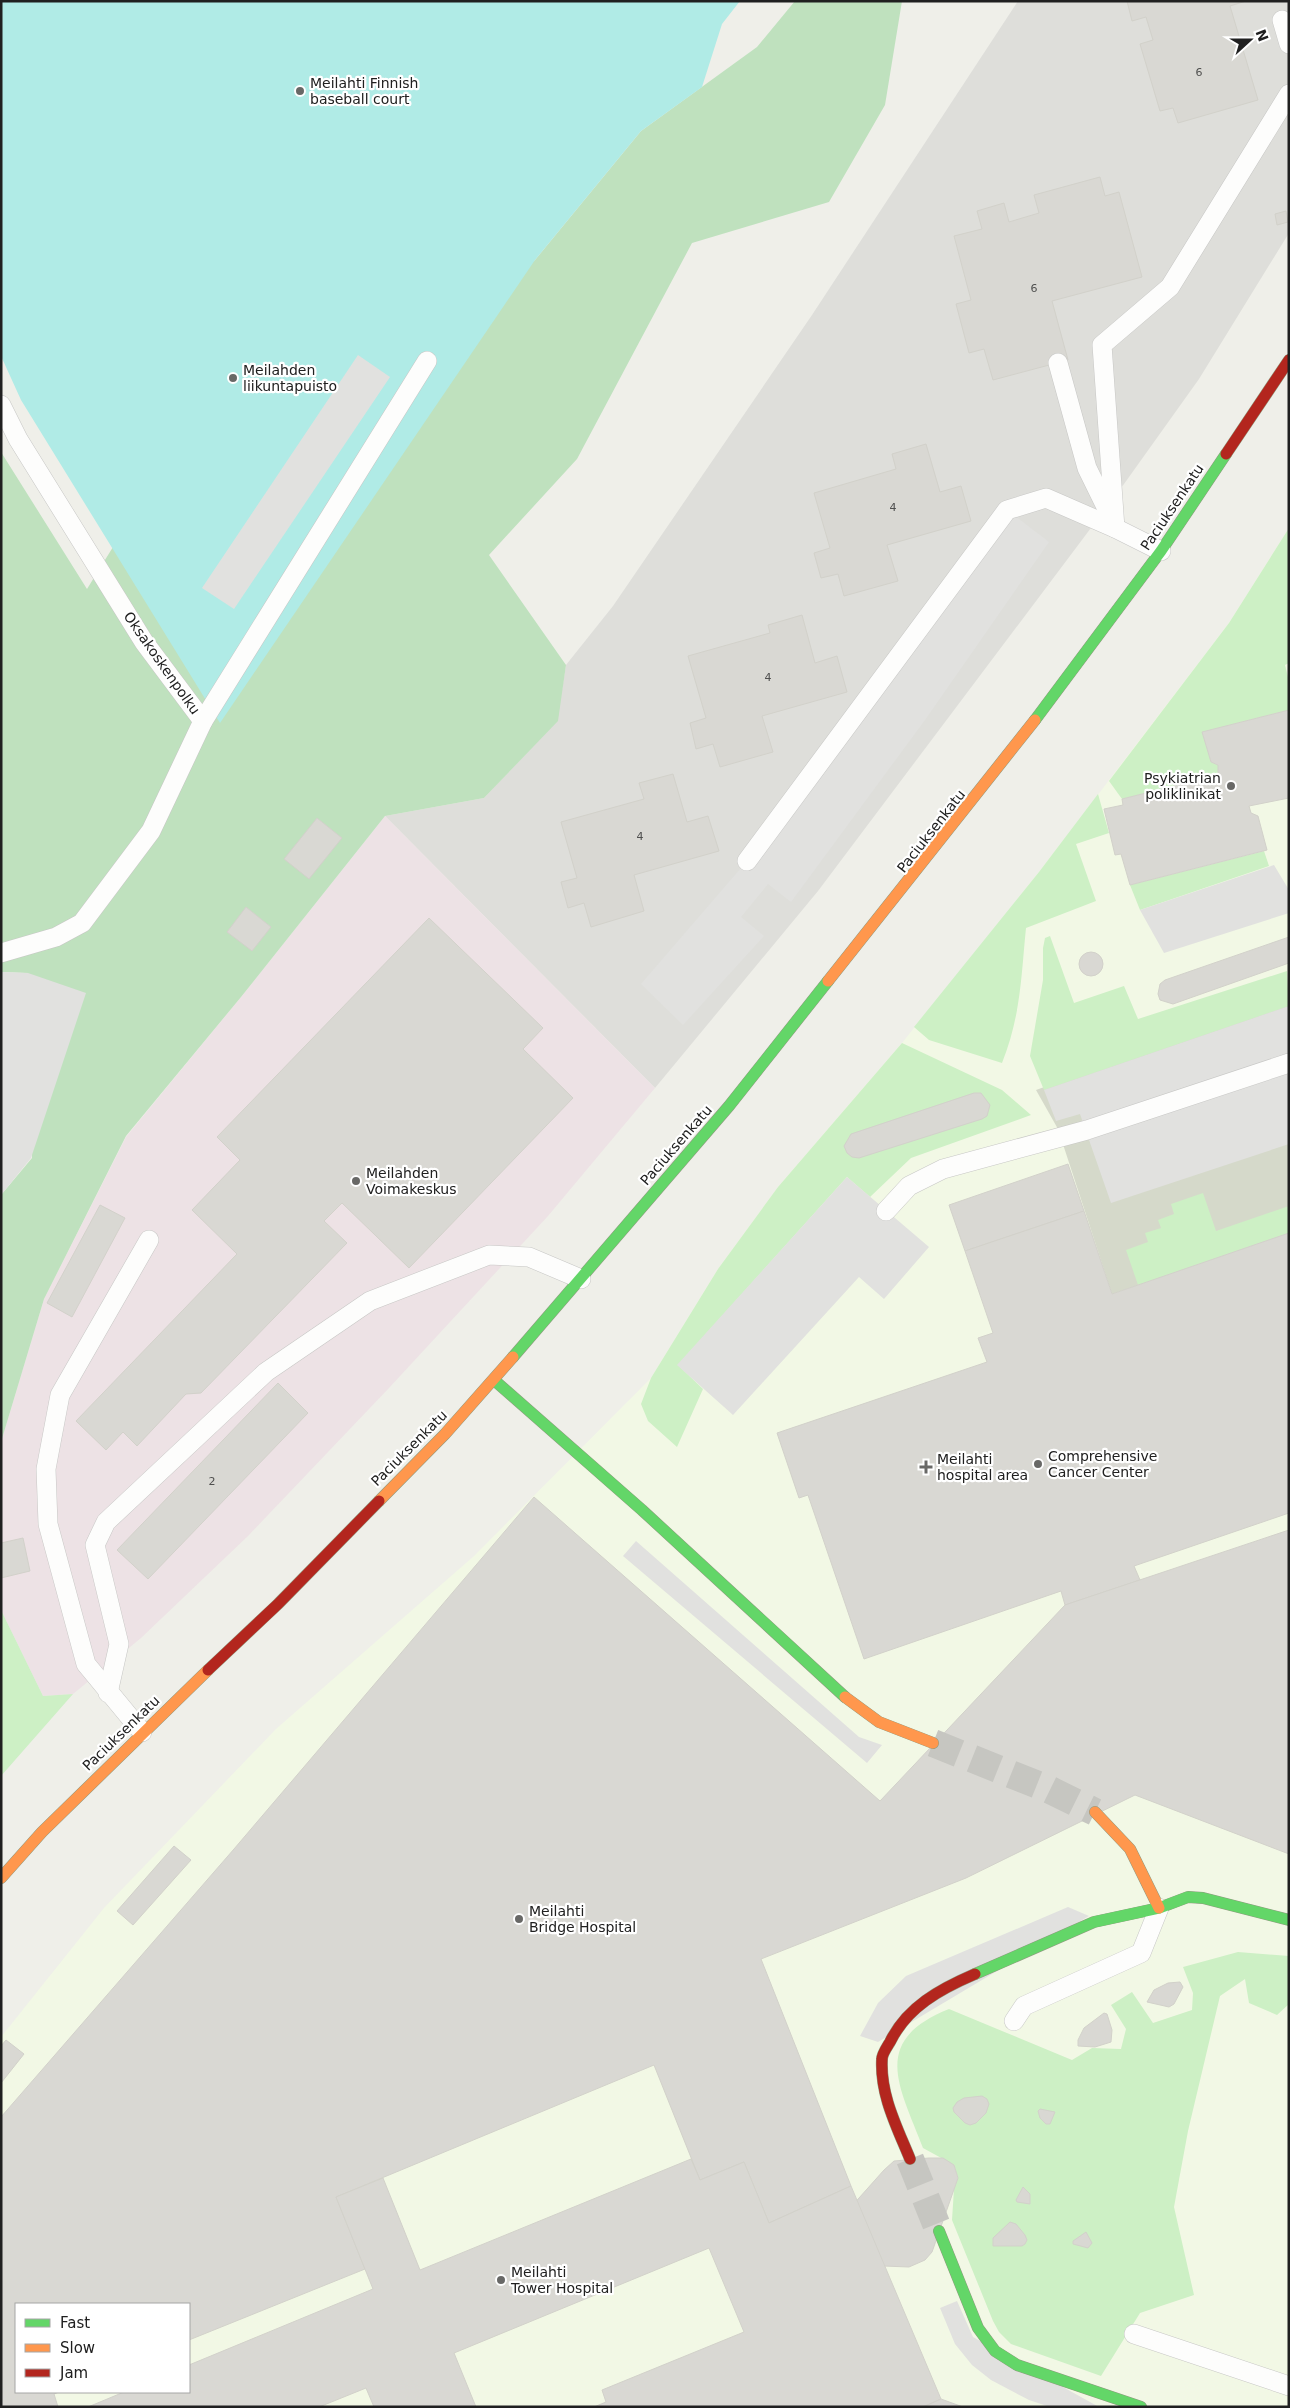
<svg xmlns="http://www.w3.org/2000/svg" width="1290" height="2408" viewBox="0 0 1290 2408" font-family="'DejaVu Sans',sans-serif">
  <style>
    .residential { fill: #dededa }
    .industrial { fill: #ede2e5 }
    .education { fill: #f2f8e5; fill-rule: evenodd }
    .construction { fill: #d5d9ca }
    .grass { fill: #cdf0c5 }
    .forest { fill: #bfe1be }
    .pitch { fill: #b0ebe6 }
    .parking { fill: #e1e1df }
    .building { fill: #d9d8d3; stroke: #d2d1ca }
    .lines { fill: none; stroke-linecap: round; stroke-linejoin: round }
    .secondary-tunnel { stroke: #c6c6c1; stroke-width: 28; stroke-dasharray: 28 14; stroke-linecap: butt }
    .lane-casing { stroke: #c7c7c5; stroke-width: 20 }
    .fast-casing { stroke: #8f9a7f; stroke-width: 12 }
    .slow-casing { stroke: #8f9a7f; stroke-width: 12 }
    .jam-casing { stroke: #8f9a7f; stroke-width: 12 }
    .lane { stroke: #fdfdfc; stroke-width: 19 }
    .fast { stroke: #63d668; stroke-width: 11 }
    .slow { stroke: #ff974d; stroke-width: 11 }
    .jam { stroke: #b3261e; stroke-width: 11 }
    .poi-dot { fill: #686866; stroke: #fff; stroke-width: 2 }
    .labels { text-anchor: middle; stroke-width: 4.5; stroke-linejoin: round; paint-order: stroke }
    .number-label { font-size: 11px; fill: #4f4f4e }
    .poi-label { font-size: 14px; fill: #202020; stroke: #fff; text-anchor: start }
    .street-label { font-size: 14px; fill: #202020; stroke: #fff }
  </style>
  <rect width="100%" height="100%" fill="#efefe9"/>
  <!-- residential -->
  <path class="residential" d="M1018,1h271v232l-90,146 -75,105 -306,407 -163,197 -270,-272 99,-18 73,-77 9,-56 47,-59 199,-291z"/>
  <!-- industrial -->
  <path class="industrial" d="M385,816l270,272 -107,128 -159,172 -141,148 -107,102 -68,56 -30,2 -42,-86v-168l43,-143 82,-162 115,-140z"/>
  <!-- education -->
  <path class="education" d="M1289,528v1879h-1288v-370l103,-129 172,-179 198,-173 177,-178 67,-109 60,-82 124,-144 137,-171 190,-249zM16,2304h173v88h-173z"/>
  <!-- construction -->
  <path class="construction" d="M1289,998v235l-177,61 -54,-165 -22,-39z"/>
  <!-- grass -->
  <g class="grass">
    <path d="M1289,528v135l-4,2 4,16v29l-86,22 8,30 7,3v10l-96,24 -13,-18 120,-158z"/>
    <path d="M1098,794l11,39 -33,11 20,57 -70,27c-5,49 -5,87 -24,135l-73,-23 -15,-13 125,-155z"/>
    <path d="M1264,851l5,15 -129,44 -10,-25z"/>
    <path d="M1050,936l24,67 50,-17 14,33 149,-48 2,35 -245,84 -14,-34 13,-76v-32l2,-10z"/>
    <path d="M902,1043l100,47 29,25 -120,43 -41,39 -23,-20 -169,188 25,24 -26,58 -29,-26 -7,-17 10,-26 67,-109 60,-82z"/>
    <path d="M1203,1193l13,38 73,-25v27l-151,52 -12,-35 22,-8 -3,-9 16,-5 -3,-8 16,-6 -3,-10z"/>
    <path d="M1,1610l42,86 30,-2 -72,82z"/>
    <path d="M1238,1952l51,4v48l-12,11 -28,-12 -4,-24 -25,17 -32,135 -14,76 20,88 -54,18 -39,63 -90,-32 -12,-12 -6,-11 -41,-101 2,-31 4,-11 -4,-13 -31,-17c-23,-61 -54,-107 26,-139l123,51 20,-12 29,1 5,-20 -15,-24 21,-13 21,31 39,-13 1,-17 -10,-26z"/>
  </g>
  <!-- forest -->
  <path class="forest" d="M795,1h107l-17,104 -56,97 -137,41 -115,216 -88,96 77,110 -8,56 -74,77 -99,18 -144,181 -115,139 -82,163 -43,143v-247l31,-37 -4,-185 -27,-1v-520l86,137 26,-42 422,-287 106,-129 116,-84z"/>
  <!-- pitch -->
  <path class="pitch" d="M1,1h739l-18,23 -20,63 -61,44 -106,129 -315,463 -199,-323 -20,-44z"/>
  <!-- parking -->
  <g class="parking">
    <path d="M358,355l32,22 -156,232 -32,-21z"/>
    <path d="M1007,510l42,32 -124,178 -134,182 -23,-18 -27,33 23,19 -81,89 -42,-41 106,-123z"/>
    <path d="M1274,865l15,25v23l-125,40 -24,-43z"/>
    <path d="M1,972l27,1 58,20 -55,165 -30,37z"/>
    <path d="M1289,1006v138l-178,59 -31,-89 -24,7 -12,-31z"/>
    <path d="M847,1177l82,70 -45,52 -25,-22 -126,138 -56,-50z"/>
    <path d="M636,1541l223,196 23,8 -15,18 -244,-207z"/>
    <path d="M1068,1907l21,9 -211,126 -18,-6 18,-33 28,-27z"/>
    <path d="M957,2301l16,36 126,70h-49l-21,-7 -38,-20 -19,-15 -17,-21 -15,-36z"/>
  </g>
  <!-- building -->
  <g class="building">
    <path d="M1127,1h119l-16,5 28,94 -80,23 -5,-15 -13,3 -20,-67 13,-4 -7,-23 -14,4z"/>
    <path d="M1100,177l5,19 14,-4 23,85 -90,24 16,59 -75,20 -9,-31 -15,4 -13,-49 15,-4 -17,-64 28,-7 -5,-18 27,-8 5,19 30,-9 -5,-18z"/>
    <path d="M1286,211l2,11 -11,3 -2,-11z"/>
    <path d="M926,444l14,48 21,-6 10,35 -84,24 11,36 -54,15 -6,-22 -17,4 -7,-25 16,-5 -16,-55 82,-24 -4,-15z"/>
    <path d="M802,615l13,48 22,-7 10,36 -85,24 11,36 -53,15 -7,-23 -17,5 -6,-26 16,-5 -18,-62 82,-23 -2,-8z"/>
    <path d="M1289,710v88l-40,8 2,7 7,3 9,34 -137,35 -9,-31 -6,1 -11,-46 19,-4 -1,-6 96,-24v-10l-7,-3 -9,-30z"/>
    <path d="M673,774l14,48 21,-6 11,35 -85,24 10,36 -53,16 -7,-24 -16,5 -7,-26 16,-4 -16,-56 83,-23 -5,-16z"/>
    <path d="M317,818l25,20 -33,41 -25,-20z"/>
    <path d="M246,907l25,20 -19,24 -25,-19z"/>
    <path d="M429,918l114,110 -20,21 50,49 -164,170 -67,-65 -18,18 23,22 -146,150 -15,1 -49,52 -14,-14 -17,18 -30,-29 161,-167 -45,-44 48,-50 -23,-23z"/>
    <path d="M1289,937v26l-116,41 -13,-4 -2,-6 2,-10 5,-4z"/>
    <circle cx="1091" cy="964" r="12"/>
    <path d="M974,1093h7l9,12 -3,11 -5,3 -123,39 -7,-1 -5,-4 -3,-7 7,-12z"/>
    <path d="M1068,1164l16,47 -119,40 -16,-46z"/>
    <path d="M100,1205l25,13 -53,99 -25,-14z"/>
    <path d="M1084,1211l28,83 177,-61v280l-155,53 6,14 -75,25 -4,-14 -197,68 -56,-164 -9,3 -22,-65 210,-71 -9,-24 15,-5 -28,-82z"/>
    <path d="M278,1383l30,30 -160,166 -31,-29z"/>
    <path d="M534,1497l346,304 185,-196 224,-75v324l-154,-59 -169,83 -205,81 90,227 -82,37 -25,-61 -44,18 -46,-115 -318,132 29,72 -176,71v-36h-173v88h43l-5,2 4,13h-57v-290l233,-268z"/>
    <path d="M23,1538l7,33 -29,7v-35z"/>
    <path d="M174,1846l17,14 -58,65 -16,-14z"/>
    <path d="M1180,1982l3,5 -9,17 -5,3 -22,-5 7,-12 14,-7z"/>
    <path d="M1104,2013l3,1 5,16 -1,12 -16,5 -17,-1v-6l6,-12z"/>
    <path d="M6,2040l18,14 -23,29v-37z"/>
    <path d="M982,2096l5,3 2,5 -3,9 -10,10 -6,2 -5,-2 -11,-11 -1,-4 4,-6 7,-4z"/>
    <path d="M1040,2109l15,3 -5,12h-4l-6,-6 -2,-7z"/>
    <path d="M929,2158h14l11,7 4,13 -26,74 -7,8 -16,7 -76,-3 -7,-4 -3,-16 3,-9 58,-65 10,-9z"/>
    <path d="M691,2159l9,21 44,-18 25,61 82,-37 90,213 -18,8h-329l12,-5 -4,-12 142,-58 -35,-84 -255,105 22,54h-102l-8,-19 -47,19h-231l36,-15h65v-27l184,-76 -37,-92 47,-19 37,92z"/>
    <path d="M1023,2187l7,7v10l-13,-2 -1,-2z"/>
    <path d="M1010,2222l6,2 9,11 2,5 -2,4 -3,2h-29v-8z"/>
    <path d="M1086,2232l6,11 -4,5 -15,-4v-3z"/>
    <path d="M941,2399l22,8h-40z"/>
  </g>
  <g class="lines">
    <!-- secondary-tunnel -->
    <g class="secondary-tunnel">
      <path d="M933,1743l115,46 47,23"/>
      <path d="M910,2159l29,72"/>
    </g>
    <!-- lane casing -->
    <g class="lane-casing">
      <g id="lane">
        <path d="M1282,20l7,24"/>
        <path d="M1058,363l29,105 24,49"/>
        <path d="M1,405l17,34 126,203 59,79"/>
        <path d="M1115,528l-13,-183 68,-58 119,-193"/>
        <path d="M747,861l260,-351 39,-12 69,30 46,23"/>
        <path d="M1,953l55,-16 26,-14 69,-92 52,-110 224,-360"/>
        <path d="M886,1211l23,-25 34,-17 144,-39 202,-67"/>
        <path d="M108,1693l11,-49 -24,-99 11,-23 160,-150 104,-71 119,-46 40,2 52,22"/>
        <path d="M142,1732l-56,-68 -38,-140 -2,-55 14,-74 89,-155"/>
        <path d="M1014,2021l10,-15 117,-53 18,-45"/>
        <path d="M1134,2334l155,52"/>
      </g>
    </g>
    <!-- fast casing -->
    <g class="fast-casing">
      <g id="fast">
        <path d="M1035,720l126,-169 65,-97"/>
        <path d="M513,1357l216,-251 99,-125"/>
        <path d="M494,1380l148,130 203,187"/>
        <path d="M975,1974l119,-52 65,-14 29,-11 15,1 86,22"/>
        <path d="M939,2231l39,97 17,23 22,14 124,42"/>
      </g>
    </g>
    <!-- slow casing -->
    <g class="slow-casing">
      <g id="slow">
        <path d="M828,981l207,-261"/>
        <path d="M379,1501l66,-67 68,-77"/>
        <path d="M845,1697l34,25 54,21"/>
        <path d="M1095,1812l35,37 29,59"/>
        <path d="M1,1878l41,-46 166,-162"/>
      </g>
    </g>
    <!-- jam casing -->
    <g class="jam-casing">
      <g id="jam">
        <path d="M1226,454l63,-94"/>
        <path d="M208,1670l70,-66 101,-103"/>
        <path d="M910,2159c-13,-32 -30,-64 -28,-100 0,-5 5,-12 8,-17 17,-35 50,-53 85,-68"/>
      </g>
    </g>
    <!-- lane -->
    <use href="#lane" class="lane"/>
    <!-- fast -->
    <use href="#fast" class="fast"/>
    <!-- slow -->
    <use href="#slow" class="slow"/>
    <!-- jam -->
    <use href="#jam" class="jam"/>
  </g>
  <!-- markers -->
  <g class="poi-dot">
    <circle cx="300" cy="91" r="5"/>
    <circle cx="233" cy="378" r="5"/>
    <circle cx="1231" cy="786" r="5"/>
    <circle cx="356" cy="1181" r="5"/>
    <circle cx="1038" cy="1464" r="5"/>
    <path d="M923.5 1459.5h5v5h5v5h-5v5h-5v-5h-5v-5h5z"/>
    <circle cx="519" cy="1919" r="5"/>
    <circle cx="501" cy="2280" r="5"/>
  </g>
  <g class="labels">
    <!-- number labels -->
    <g class="number-label">
      <text x="1199" y="76">6</text>
      <text x="1034" y="292">6</text>
      <text x="893" y="511">4</text>
      <text x="768" y="681">4</text>
      <text x="640" y="840">4</text>
      <text x="212" y="1485">2</text>
    </g>
    <!-- poi labels -->
    <g class="poi-label">
      <text x="310" y="88">Meilahti Finnish<tspan x="310" dy="16">baseball court</tspan></text>
      <text x="243" y="375">Meilahden<tspan x="243" dy="16">liikuntapuisto</tspan></text>
      <text x="1221" y="783" text-anchor="end">Psykiatrian<tspan x="1221" dy="16">poliklinikat</tspan></text>
      <text x="366" y="1178">Meilahden<tspan x="366" dy="16">Voimakeskus</tspan></text>
      <text x="1048" y="1461">Comprehensive<tspan x="1048" dy="16">Cancer Center</tspan></text>
      <text x="937" y="1464">Meilahti<tspan x="937" dy="16">hospital area</tspan></text>
      <text x="529" y="1916">Meilahti<tspan x="529" dy="16">Bridge Hospital</tspan></text>
      <text x="511" y="2277">Meilahti<tspan x="511" dy="16">Tower Hospital</tspan></text>
    </g>
    <!-- street labels -->
    <g class="street-label">
      <text transform="translate(1172 507) rotate(-56)" y="5">Paciuksenkatu</text>
      <text transform="translate(162 663) rotate(55)" y="5">Oksakoskenpolku</text>
      <text transform="translate(931 831) rotate(-52)" y="5">Paciuksenkatu</text>
      <text transform="translate(676 1145) rotate(-49)" y="5">Paciuksenkatu</text>
      <text transform="translate(409 1448) rotate(-45)" y="5">Paciuksenkatu</text>
      <text transform="translate(121 1733) rotate(-44)" y="5">Paciuksenkatu</text>
    </g>
  </g>
  <!-- border -->
  <rect width="1290" height="2408" fill="none" stroke="#202020" stroke-width="5"/>
  <!-- legend -->
  <rect x="15" y="2303" width="175" height="90" fill="#ffffff" stroke="#a6a6a6"/>
  <rect x="25" y="2319" width="25" height="8" fill="#63d668" stroke="#a6a6a6"/>
  <text x="60" y="2328" font-size="15" fill="#202020">Fast</text>
  <rect x="25" y="2344" width="25" height="8" fill="#ff974d" stroke="#a6a6a6"/>
  <text x="60" y="2353" font-size="15" fill="#202020">Slow</text>
  <rect x="25" y="2369" width="25" height="8" fill="#b3261e" stroke="#a6a6a6"/>
  <text x="60" y="2378" font-size="15" fill="#202020">Jam</text>
  <!-- north arrow -->
  <g transform="translate(1250 40) rotate(69)" stroke="#ffffff" stroke-width="4" paint-order="stroke">
  <path d="M0-4L9 19L0 12L-9 19Z" fill="#202020"/>
  <text y="-8" font-size="14" font-weight="bold" text-anchor="middle" fill="#202020">N</text>
  </g>
</svg>
